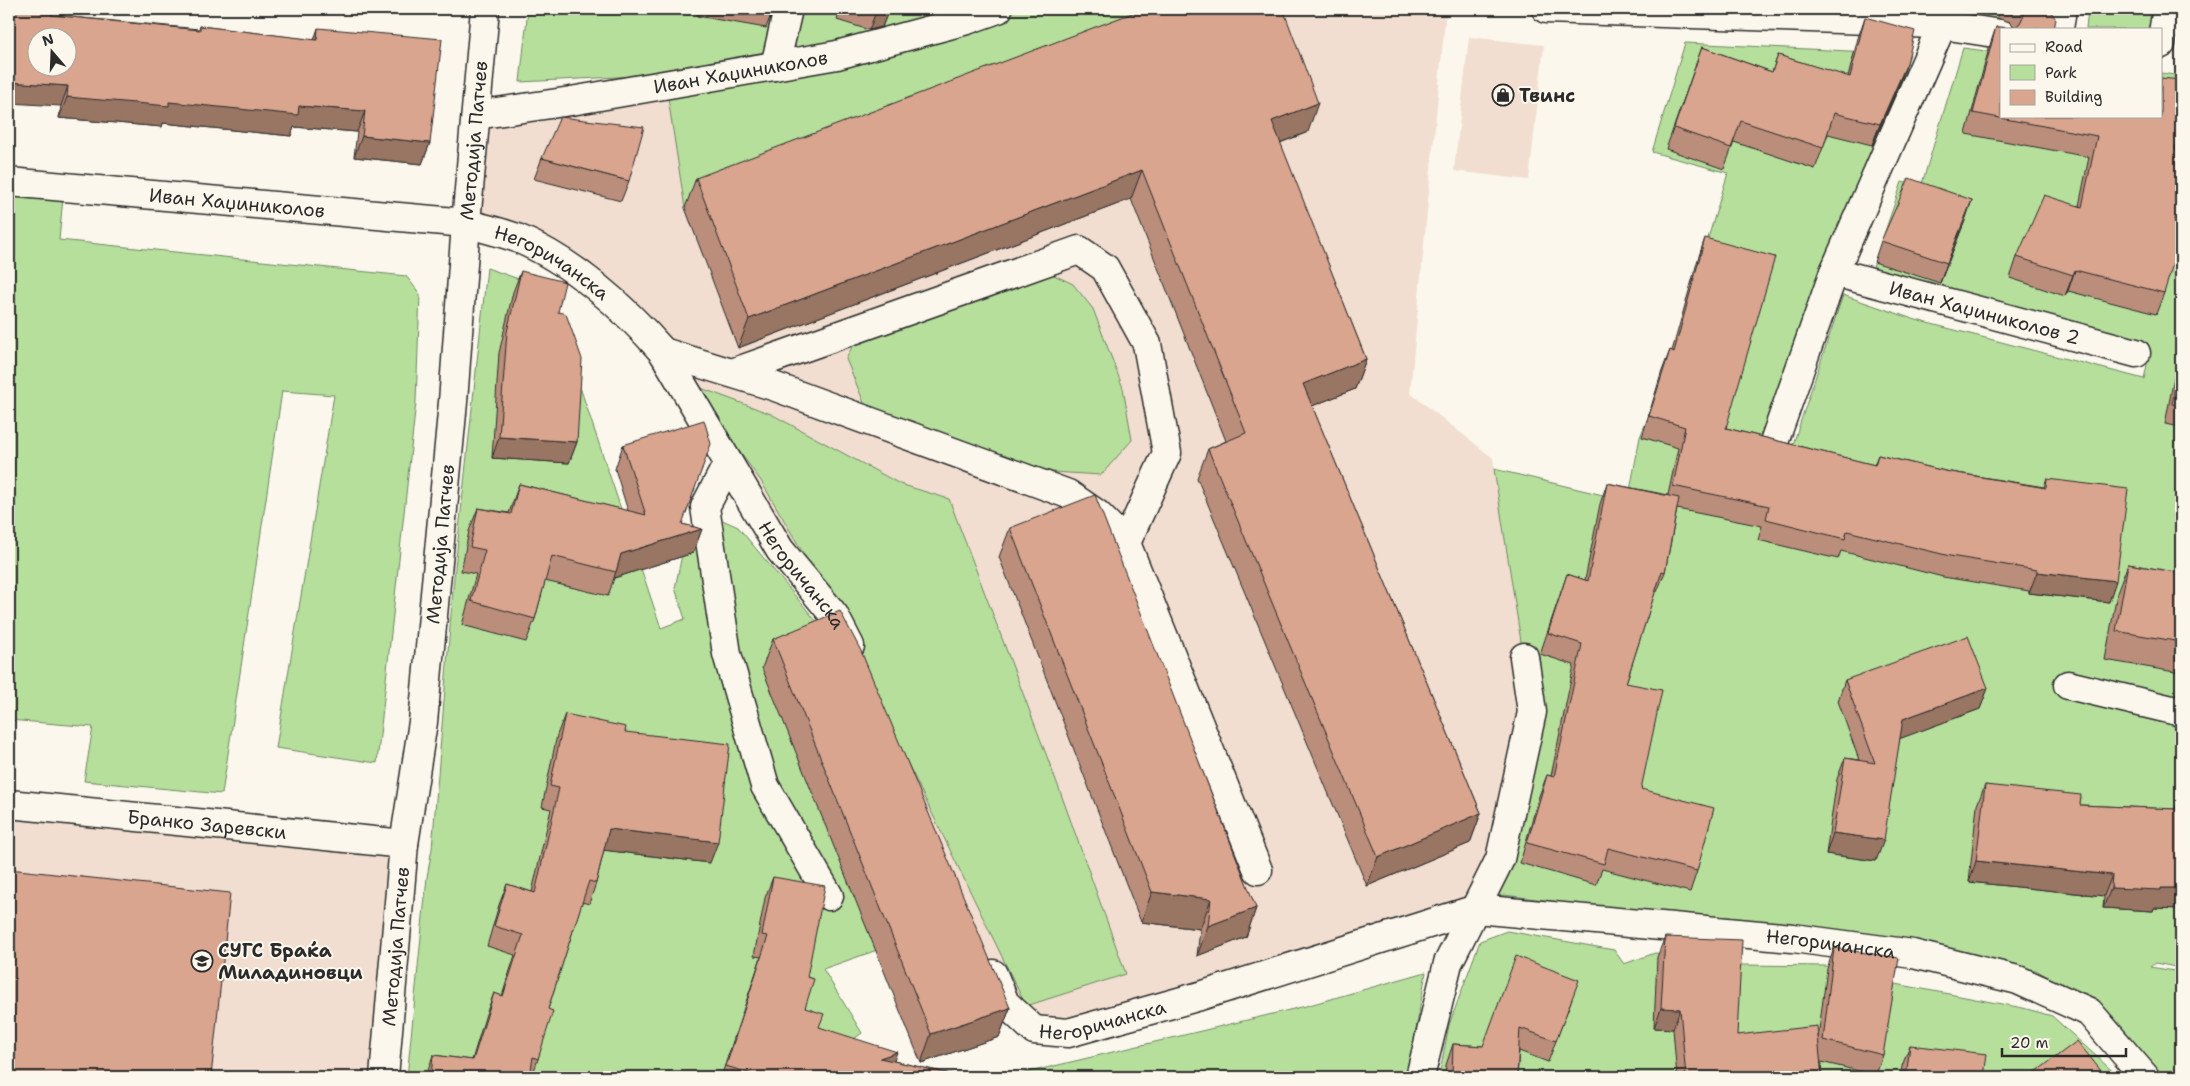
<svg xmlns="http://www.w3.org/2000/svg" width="2190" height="1086" viewBox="0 0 2190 1086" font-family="'Shantell Sans',sans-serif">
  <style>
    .built { fill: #f1ded0 }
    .green { fill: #b6df9c; stroke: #708564 }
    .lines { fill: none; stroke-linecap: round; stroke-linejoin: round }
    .minor-casing { stroke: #2b2b2b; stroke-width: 31 }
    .minor { stroke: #fbf7ec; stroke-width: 28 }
    .wall { fill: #bb8e7b; stroke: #2b2b2b }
    .shaded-wall { fill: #997464; stroke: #2b2b2b }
    .building { fill: #daa58f; stroke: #2b2b2b; fill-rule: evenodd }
    .labels { text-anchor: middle; stroke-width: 4; stroke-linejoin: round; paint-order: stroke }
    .street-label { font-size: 19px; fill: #2b2b2b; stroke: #fbf7ec }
    .poi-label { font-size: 19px; font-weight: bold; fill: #2b2b2b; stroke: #fbf7ec; text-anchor: start }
  </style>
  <rect width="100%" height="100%" fill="#fbf7ec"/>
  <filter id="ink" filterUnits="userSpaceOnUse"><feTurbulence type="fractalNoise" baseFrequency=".02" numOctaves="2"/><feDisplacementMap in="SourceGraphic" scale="10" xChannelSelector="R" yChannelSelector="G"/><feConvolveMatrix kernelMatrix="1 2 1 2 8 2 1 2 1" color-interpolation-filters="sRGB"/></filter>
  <g filter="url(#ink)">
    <!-- built -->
    <g class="built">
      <path d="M998,9h448l-36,384 83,65 39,254 -56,197 -408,124 -63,-30 -130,-309 -212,-342 -95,-87 -102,-42 10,-108z"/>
      <path d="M1469,37l75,8 -15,135 -75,-9z"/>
      <path d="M9,804l395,40 -20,233h-375z"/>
    </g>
    <!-- green -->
    <g class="green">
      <path d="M528,9h682l-525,199 -19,-123 11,-11 -157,8z"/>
      <path d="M1891,9h170l-11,17 -82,-12 -78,-1z"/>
      <path d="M2088,9h72l-4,20h-70z"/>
      <path d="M1685,43l225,11 -42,130 -80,214 -4,73 59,-176 73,25 228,59 5,-24 -280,-77 33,-96 19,5 42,-139 38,5v63h160v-43l20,3v892l-26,-5 -5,4 31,5v105h-19l-64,-70 -62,-37 -172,-32 -136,-21h-49l-175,-22 -28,14 56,-197 -38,-243 134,32 12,-64 28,-68 60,-196 -76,-21z"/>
      <path d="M9,182l55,5 -5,53 347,36 14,18 -4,108 -39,361 -101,-15 58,-353 -52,-4 -60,403 -138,-13 9,-54 -84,-7z"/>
      <path d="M1035,266l38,18 20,25 30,79 9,52 -31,35 -48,-3 -101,-31 -87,-36 -19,-46 16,-32z"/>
      <path d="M487,268l66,23 -1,13 109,324 24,-9 -10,-31 8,-38 15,-41 40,18 88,106 -62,26 116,290 -57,20 39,64 -20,15 48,29h-483l20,-200 5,-28 22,-272z"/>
      <path d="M690,384l81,30 129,70 49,15 108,284 69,191 -100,32 -210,-431 -55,-94z"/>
      <path d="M1507,931l107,19 10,14 31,-11 84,12 88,1 37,12 159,30 29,8 67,61h-680l10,-52 31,-84z"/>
      <path d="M1426,972l-18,105h-400l298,-71z"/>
    </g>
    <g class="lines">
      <!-- minor casing -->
      <g class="minor-casing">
        <g id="minor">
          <path d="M1546,9l323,11 73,5 59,9"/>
          <path d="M2059,29l3,-20"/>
          <path d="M2161,44l6,-35"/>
          <path d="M775,66l13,-57"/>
          <path id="s1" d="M476,115l95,-14 266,-46 130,-35 31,-11"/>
          <path id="s2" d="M9,182l457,41c16,5 34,9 51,15 55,23 107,69 146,114l117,198 54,65 16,31"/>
          <path id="s3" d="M1834,272l302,81"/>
          <path d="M663,352l110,34 295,108 29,20 29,29 132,327"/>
          <path d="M732,373l347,-123 26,18 42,76 20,109 -41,90"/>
          <path d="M1773,445l61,-173 108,-247"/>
          <path d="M728,463l-23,44 22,147 38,132 64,110"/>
          <path d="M2068,685l113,27"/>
          <path id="s4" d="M9,804l395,40"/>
          <path id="s5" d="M993,974l12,29 29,27 34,3 132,-37 276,-87 317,29 120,16 105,26 71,32 56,65"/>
          <path id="s6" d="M384,1077l20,-233 19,-122 30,-320 13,-179 19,-214"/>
          <path d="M1420,1077l28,-114 52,-104 32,-147 -8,-55"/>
        </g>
      </g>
      <!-- minor -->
      <use href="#minor" class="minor"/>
    </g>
    <!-- wall -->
    <g class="wall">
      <path d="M698,9h75l-7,19 -69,-12z"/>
      <path d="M840,9h49l-7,18 -13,3 -32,-10z"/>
      <path d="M1939,9h112l3,20h-53l174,120v71l-11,73 -8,21 -88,-23 -3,5 -55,-18 7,-21 62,-51 10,-49 -123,-23 23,-86 7,-21 18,1 1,-1 -5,-5 -13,-4 1,-5z"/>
      <path d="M51,15l148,14 1,-3 114,14 4,-12 112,115 -8,21 -68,-7 3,-25 -63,-5 -3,9 -128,-13 -1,4 -103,-9 2,-12z"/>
      <path d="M1865,17l34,67 -27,61 -44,-11 -13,35 -81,-27 -10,27 -58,-20 36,-102 70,25 6,-17 70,22 10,-39z"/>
      <path d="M1308,132l-28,11 86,216 -11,30 -43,17 169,407 -11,30 -103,43 -170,-408 11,-29 18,-8 -95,-242 -393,149 -53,-140 11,-30z"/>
      <path d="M542,158l87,23 -8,20 -87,-22z"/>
      <path d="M1972,200l-32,83 -66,-21 7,-21z"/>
      <path d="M1705,238l21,190 148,37 4,-10 67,16 99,16 3,-8 62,123 -80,-9v-2l-86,-14 -102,-26 -3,8 -80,-19 4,-14 -85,-17 -12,63 -8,20h-2l-29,91 15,106 56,82 -7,21 -88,-23 -6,16 -76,-22 19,-67 8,-21 4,1 23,-111 -34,-11 27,-80 18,6 15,-76 7,-21 61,12 10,-47 -36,-11 20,-66 8,-21 2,1 26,-92z"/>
      <path d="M521,271l37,41 19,130 -8,21 -77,-5 7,-105 14,-61z"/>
      <path d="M2181,341v86l-16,-3z"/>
      <path d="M623,445l59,79 20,5 -9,24 -79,25 -6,18 -63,-15 -10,38 -9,23 -64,-17 14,-51 -15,-3 8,-40 9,-23 31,5 10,-29 109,27 -13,-42z"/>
      <path d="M1010,528l246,380 -10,29 -49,19 3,-27 -59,-7 -142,-365z"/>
      <path d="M2128,564l53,9v100l-76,-13 12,-67z"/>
      <path d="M773,639l237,369 -11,29 -78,26 -159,-395z"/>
      <path d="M1845,680l143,8 -8,21 -80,29 -24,123 -50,-7 11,-75 8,-21 14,2 -21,-59z"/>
      <path d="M565,714l60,18 85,131 -106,-13 -8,33 -7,21 -7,-2 -34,107 -10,50 -6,18h-106l7,-22 39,5 14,-46 8,-21 8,3 13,-41 -28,-9 12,-41 8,-21 25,8 19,-83 -9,-2 15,-72z"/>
      <path d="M1985,785l95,20 95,4 1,-3 5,1v102l-27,-1 -1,3 -50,-3 1,-12 -135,-14 8,-77z"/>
      <path d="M773,877l34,100 -2,31 14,19 75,34 70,16h-243l40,-120 -7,-1 11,-58z"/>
      <path d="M1665,937l72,98 81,3 9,-69 7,-21 49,107 -7,20 -55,-13 1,15h-145l-4,-48 -19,-1 3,-71z"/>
      <path d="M1571,1001l-23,61 -29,-11 -2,26h-72l1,-12 7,-21 30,2z"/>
      <path d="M1910,1045l74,32h-83l1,-11z"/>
    </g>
    <!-- shaded-wall -->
    <g class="shaded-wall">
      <path d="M877,9h12l-7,18 -13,3z"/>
      <path d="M1939,9h60l-1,4z"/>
      <path d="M1907,63l-8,21 -27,61 8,-21z"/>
      <path d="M9,82l59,4 -7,20 -52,-3z"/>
      <path d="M67,97l102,5 130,4 66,5 -8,21 -63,-5 -3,9 -128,-13 -1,4 -103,-9z"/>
      <path d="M1318,103l-10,29 -47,18 11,-29z"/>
      <path d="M362,136l68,7 -8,21 -68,-7z"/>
      <path d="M1142,170l-11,29 -393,149 11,-29z"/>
      <path d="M1972,200l-7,21 -25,62 7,-20z"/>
      <path d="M2075,270l-7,21 -3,5 8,-21z"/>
      <path d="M1366,359l-11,30 -63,25 11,-30z"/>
      <path d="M499,437l78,5 -8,21 -77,-5z"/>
      <path d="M702,529l-9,24 -79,25 7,-24z"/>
      <path d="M2037,572l79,9 -7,21 -80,-9z"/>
      <path d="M1988,688l-8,21 -84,31 7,-21z"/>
      <path d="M1481,813l-11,30 -103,43 11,-29z"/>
      <path d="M609,829l109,13 -8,21 -108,-13z"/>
      <path d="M1833,833l51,7 -8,21 -50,-7z"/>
      <path d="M1976,861l136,14 -8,21 -135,-14z"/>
      <path d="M2111,888h70v21l-27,-1 -1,3 -50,-3z"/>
      <path d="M1152,892l59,7 -11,30 -59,-7z"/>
      <path d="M1256,908l-10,29 -49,19 11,-30z"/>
      <path d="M1010,1008l-11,29 -78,26 10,-29z"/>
      <path d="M1661,1008l19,1 -7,20 -19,-1z"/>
      <path d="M897,1052l-7,21 -10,-15z"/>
    </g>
    <!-- building -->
    <g class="building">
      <path d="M9,9h42v6l149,15v-4l117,14 1,-12 124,11 -12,104 -68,-7 3,-25 -66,-5 -1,9 -129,-13v4l-102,-9 1,-11 -59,-4zM38,38h30v30h-30z"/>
      <path d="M1143,9h140l35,94 -46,18 94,238 -63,25 178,429 -103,44 -170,-408 38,-16 -104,-263 -393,149 -53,-141z"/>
      <path d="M2023,9h28l1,5 4,5 -2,10h-53v87h160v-38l20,2v48l-6,21 6,1v52l-7,18 7,1v17l-17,55 -89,-23 -2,5 -56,-18 27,-62 38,12 15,-71 -124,-23 23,-86 18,1 6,-5 4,-8z"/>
      <path d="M1865,17l50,14 -8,32 -27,61 -46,-11 -11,35 -82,-27 -10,27 -57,-20 28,-81 70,25 6,-17 72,22z"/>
      <path d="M560,117l84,10 -15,54 -87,-23z"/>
      <path d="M1909,178l63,22 -25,63 -66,-22z"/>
      <path d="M1705,238l70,19 -49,171 149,37 3,-10 67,16 101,17 1,-9 81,10 -12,92 -79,-9v-2l-87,-14 -103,-25 -2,8 -79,-20 3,-13 -96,-20 12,-59 -36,-11 21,-66 4,2z"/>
      <path d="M521,271l44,11 -7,30 8,2 16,45 -5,83 -78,-5 8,-105z"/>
      <path d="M2181,358v47l-9,-1z"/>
      <path d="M704,420l7,24 -29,80 20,5 -81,25 -5,18 -64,-16 -17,63 -64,-18 14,-51 -15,-3 8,-39 33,6 8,-30 127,31 -23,-70z"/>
      <path d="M1607,483l72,15 -14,74 -3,-1 -36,112 36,7 -21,99 73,19 -17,63 -89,-23 -4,16 -77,-21 20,-68 7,2 28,-133 -34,-11 19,-59 21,7z"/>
      <path d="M1095,495l161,413 -48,18 3,-27 -59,-7 -142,-364z"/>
      <path d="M2128,564l53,9v69l-65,-11z"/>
      <path d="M840,611l21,40 149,357 -79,26 -158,-395z"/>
      <path d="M1968,636l20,52 -85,31 -19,121 -51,-7 12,-75 30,5 -30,-83z"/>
      <path d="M565,714l61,13 -1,5 105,12 -12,98 -109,-13 -13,54 -7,-2 -41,128 5,2 -15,48 -5,-2 -3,20h-99l2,-22 40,5 21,-67 9,3 20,-61 -29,-9 13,-42 28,9 24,-105 -9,-2z"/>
      <path d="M1985,785l96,10 -1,10 96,4v-3l5,1v81h-20v2l-50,-2 1,-13 -136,-14z"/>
      <path d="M9,869l221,24 -19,184h-202z"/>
      <path d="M773,877l52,9 -18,91 7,2 -9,29 19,6 -5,13 78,25 -17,6 84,19h-202l-36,-11 42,-130 -6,-1z"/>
      <path d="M1665,937l77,3 -5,95 80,-9 5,51h-136l-6,-68 -19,-1z"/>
      <path d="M1834,948l65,10 -16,97 -60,-15z"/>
      <path d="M1516,956l63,24 -23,61 -36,-13 -3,49h-65l1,-33 30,2z"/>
      <path d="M2077,1041l29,36h-77z"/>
      <path d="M1910,1045l77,9 -3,23h-78z"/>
    </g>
  </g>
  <!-- icons -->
  <defs>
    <g id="shop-ring" transform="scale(1.125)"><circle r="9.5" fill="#fbf7ec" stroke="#2b2b2b" stroke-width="1.5"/><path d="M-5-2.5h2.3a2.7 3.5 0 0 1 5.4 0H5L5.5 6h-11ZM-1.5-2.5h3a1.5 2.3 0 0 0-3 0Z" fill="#2b2b2b"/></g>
    <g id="school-ring" transform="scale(1.125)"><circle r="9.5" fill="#fbf7ec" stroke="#2b2b2b" stroke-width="1.5"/><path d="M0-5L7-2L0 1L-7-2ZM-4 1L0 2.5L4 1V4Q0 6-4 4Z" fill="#2b2b2b"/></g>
  </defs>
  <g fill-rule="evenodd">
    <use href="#shop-ring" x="1503" y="95"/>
    <use href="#school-ring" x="202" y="961"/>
  </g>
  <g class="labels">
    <!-- street labels -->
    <g class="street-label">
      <text dy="7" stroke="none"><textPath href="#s1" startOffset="268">Иван Хаџиниколов</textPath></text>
      <text dy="7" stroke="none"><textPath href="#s6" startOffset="941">Методија Патчев</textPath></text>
      <text dy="7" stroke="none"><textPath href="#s2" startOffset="229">Иван Хаџиниколов</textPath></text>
      <text dy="7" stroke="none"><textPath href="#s2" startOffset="554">Негоричанска</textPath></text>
      <text dy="7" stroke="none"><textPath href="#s3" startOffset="156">Иван Хаџиниколов 2</textPath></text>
      <text dy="7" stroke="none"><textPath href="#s6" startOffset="536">Методија Патчев</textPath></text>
      <text dy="7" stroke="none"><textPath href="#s2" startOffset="962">Негоричанска</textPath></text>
      <text dy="7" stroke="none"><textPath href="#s4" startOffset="199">Бранко Заревски</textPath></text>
      <text dy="7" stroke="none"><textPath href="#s5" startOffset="888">Негоричанска</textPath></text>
      <text dy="7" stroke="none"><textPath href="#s6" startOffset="131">Методија Патчев</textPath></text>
      <text dy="7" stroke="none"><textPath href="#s5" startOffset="141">Негоричанска</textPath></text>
    </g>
    <!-- poi labels -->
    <g class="poi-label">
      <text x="1519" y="102">Твинс</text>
      <text x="218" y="957">СУГС Браќа<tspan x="218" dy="22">Миладиновци</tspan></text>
    </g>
  </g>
  <!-- margin -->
  <rect width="2190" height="1086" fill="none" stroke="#fbf7ec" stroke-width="30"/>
  <rect x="15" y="15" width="2160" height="1056" fill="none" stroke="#2b2b2b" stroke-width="2" filter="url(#ink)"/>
  <!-- legend -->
  <rect x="2000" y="28" width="162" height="90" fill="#fbf7ec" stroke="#a8a59f"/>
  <rect x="2010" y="44" width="25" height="8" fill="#fbf7ec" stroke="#a8a59f"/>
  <text x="2045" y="52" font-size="15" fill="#2b2b2b">Road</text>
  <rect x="2010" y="65" width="25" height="15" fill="#b6df9c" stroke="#a8a59f"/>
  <text x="2045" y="78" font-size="15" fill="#2b2b2b">Park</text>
  <rect x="2010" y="90" width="25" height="15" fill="#daa58f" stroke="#a8a59f"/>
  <text x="2045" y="102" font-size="15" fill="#2b2b2b">Building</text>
  <!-- north arrow -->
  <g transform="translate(52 52) rotate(341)"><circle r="24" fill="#fbf7ec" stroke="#a8a59f"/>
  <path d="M0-4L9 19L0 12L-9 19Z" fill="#2b2b2b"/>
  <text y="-8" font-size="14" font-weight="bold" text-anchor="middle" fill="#2b2b2b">N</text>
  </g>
  <!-- scale -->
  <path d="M2002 1048v8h124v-8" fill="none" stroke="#2b2b2b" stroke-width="2.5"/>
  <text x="2010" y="1048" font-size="15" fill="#2b2b2b" stroke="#fbf7ec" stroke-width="4" paint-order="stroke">20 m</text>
</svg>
